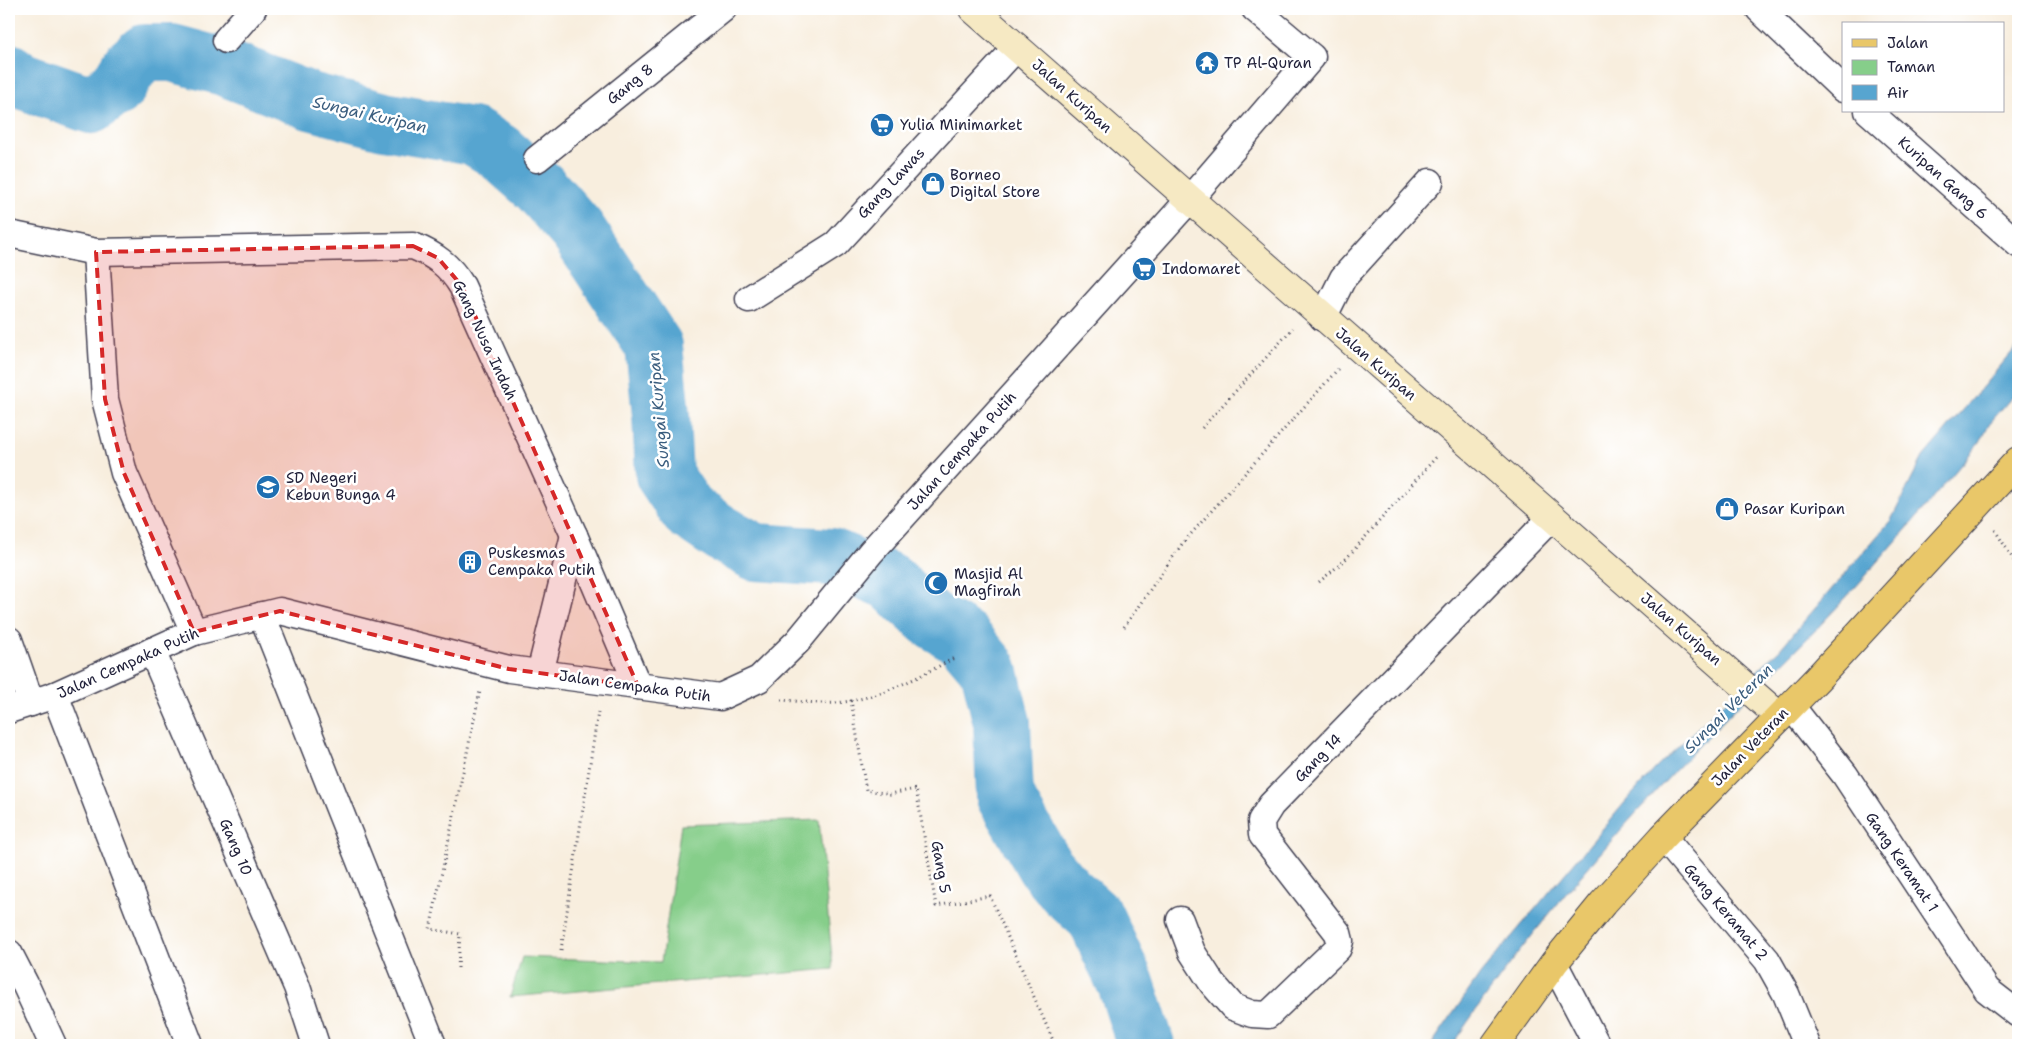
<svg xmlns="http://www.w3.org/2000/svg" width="2027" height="1054" viewBox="0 0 2027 1054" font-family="'Shantell Sans',sans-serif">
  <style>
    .green { fill: #86ce8a; stroke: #547862 }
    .water { fill: #57a5d0; stroke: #3c6486 }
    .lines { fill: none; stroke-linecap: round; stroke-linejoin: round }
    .river { stroke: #57a5d0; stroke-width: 58 }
    .street-casing { stroke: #424153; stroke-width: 29 }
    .secondary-casing { stroke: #424153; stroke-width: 30 }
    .primary-casing { stroke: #424153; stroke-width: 30 }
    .path { stroke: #424153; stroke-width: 3; stroke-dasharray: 1 4; stroke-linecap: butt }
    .street { stroke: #fff; stroke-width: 26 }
    .secondary { stroke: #f6e9c3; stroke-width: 28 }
    .primary { stroke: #e9c769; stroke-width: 28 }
    .marked { fill: #d62828; fill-opacity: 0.2; stroke: #d62828; stroke-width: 4; stroke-dasharray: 10 6; stroke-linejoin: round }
    .labels { text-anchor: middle; stroke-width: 5; stroke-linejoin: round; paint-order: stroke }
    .poi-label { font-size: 15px; fill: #22223b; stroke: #fff; text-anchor: start }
    .street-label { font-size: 15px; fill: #22223b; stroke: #fff }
    .water-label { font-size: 16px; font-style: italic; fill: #3a5d7e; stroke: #fff }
  </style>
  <rect width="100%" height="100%" fill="#fff"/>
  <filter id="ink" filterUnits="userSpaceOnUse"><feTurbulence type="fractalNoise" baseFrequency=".02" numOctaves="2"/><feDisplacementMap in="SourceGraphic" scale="10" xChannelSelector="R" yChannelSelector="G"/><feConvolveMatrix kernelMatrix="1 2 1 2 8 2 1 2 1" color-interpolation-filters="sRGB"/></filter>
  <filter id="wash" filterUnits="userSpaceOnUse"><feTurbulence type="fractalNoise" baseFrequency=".0096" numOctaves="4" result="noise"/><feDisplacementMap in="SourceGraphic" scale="20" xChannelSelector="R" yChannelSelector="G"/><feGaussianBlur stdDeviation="1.12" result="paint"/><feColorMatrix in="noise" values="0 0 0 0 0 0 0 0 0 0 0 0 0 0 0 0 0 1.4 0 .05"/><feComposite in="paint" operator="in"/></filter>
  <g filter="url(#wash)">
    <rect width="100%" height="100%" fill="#f8eede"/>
    <!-- green -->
    <path class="green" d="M819,820l14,149 -323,28 12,-40 139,5 20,-137z"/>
    <!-- water -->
    <path class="water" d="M2018,345v45l-29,34 -9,18c-62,74 -124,149 -193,217 -18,18 -37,35 -55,53 -102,103 -199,213 -280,333h-21l50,-72 145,-172 30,-33 124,-119 111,-129 32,-63z"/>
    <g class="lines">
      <!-- river -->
      <path class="river" d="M9,72l9,7 73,26 27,-19 12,-20 15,-13h27l52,14 86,34 74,20 89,15 25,15 42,37 37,42 77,116 7,70 3,59 24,36 31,21 36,20 76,5 58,24 42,38 32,19 26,31 13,54 3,74 40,69 22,26 28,25 31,67 20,61"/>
    </g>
  </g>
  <g filter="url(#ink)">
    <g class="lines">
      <!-- street casing -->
      <g class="street-casing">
        <g id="street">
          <path d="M1759,9l84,80"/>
          <path d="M226,40l27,-31"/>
          <path d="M1868,111l150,133"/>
          <path d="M537,159l186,-150"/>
          <path d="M9,234l87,18 317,-6c22,9 36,19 49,40l112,249 64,151"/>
          <path d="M96,252l9,147 19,74 70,159"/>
          <path d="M749,299l87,-55 181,-197"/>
          <path d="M1323,318l20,-40 87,-96"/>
          <path d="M262,615l171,430"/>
          <path d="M9,640l22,63"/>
          <path d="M152,651l145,336 19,58"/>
          <path d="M540,673l34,-138"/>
          <path d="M55,695l135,350"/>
          <path d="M1791,706l54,69 142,215 31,24"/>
          <path d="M9,710l46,-15 139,-63 86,-21 229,58 211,28 39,-18 39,-38 73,-89 318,-352 123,-143 -57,-48"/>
          <path d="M1663,837l104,123 19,34 21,51"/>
          <path d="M1180,920l12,32 20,31 21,24 19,7 16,1 70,-67 2,-7 -2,-8 -76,-98 -1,-14 10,-16 281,-288"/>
          <path d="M9,953l17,33 27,59"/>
          <path d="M1554,963l43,82"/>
        </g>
      </g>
      <!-- secondary casing -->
      <g class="secondary-casing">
        <path id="secondary" d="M973,9l807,708"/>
      </g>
      <!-- primary casing -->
      <g class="primary-casing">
        <path id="primary" d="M1495,1045l59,-82 49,-60 60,-66 154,-158 201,-218"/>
      </g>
      <!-- path -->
      <g class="path">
        <path d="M1202,428l91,-100"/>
        <path d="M1995,530l23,37"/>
        <path d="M1319,582l25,-21 94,-106"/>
        <path d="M1124,627l58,-83 156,-175"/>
        <path d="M781,700c17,1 36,4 54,3 44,-4 82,-25 121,-46"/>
        <path d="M851,700l15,90 24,4 26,-5 20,117 54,-10 65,149"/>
        <path d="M561,950l37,-238"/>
        <path d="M458,968l2,-34 -30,-5 50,-238"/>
      </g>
      <!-- street -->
      <use href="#street" class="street"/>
      <!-- secondary -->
      <use href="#secondary" class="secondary"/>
      <!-- primary -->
      <use href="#primary" class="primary"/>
    </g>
  </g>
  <!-- marked area -->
  <path class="marked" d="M413,246l25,12 24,28 176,400 -129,-17 -229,-58 -86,21 -70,-159 -19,-74 -9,-147z"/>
  <!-- icons -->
  <defs>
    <g id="temple-disc" transform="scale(1.25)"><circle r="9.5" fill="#1f6fb2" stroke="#fff"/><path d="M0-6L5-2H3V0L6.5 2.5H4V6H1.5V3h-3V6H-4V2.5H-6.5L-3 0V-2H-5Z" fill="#fff"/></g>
    <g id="supermarket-disc" transform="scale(1.25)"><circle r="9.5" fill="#1f6fb2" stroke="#fff"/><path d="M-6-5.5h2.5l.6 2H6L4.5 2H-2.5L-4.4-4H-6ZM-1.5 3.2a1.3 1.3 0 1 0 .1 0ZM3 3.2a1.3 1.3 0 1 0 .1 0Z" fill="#fff"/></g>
    <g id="shop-disc" transform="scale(1.25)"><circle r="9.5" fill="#1f6fb2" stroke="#fff"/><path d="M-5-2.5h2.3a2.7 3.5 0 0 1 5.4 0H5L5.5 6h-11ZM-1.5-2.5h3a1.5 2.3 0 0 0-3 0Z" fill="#fff"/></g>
    <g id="school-disc" transform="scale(1.25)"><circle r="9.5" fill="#1f6fb2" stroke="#fff"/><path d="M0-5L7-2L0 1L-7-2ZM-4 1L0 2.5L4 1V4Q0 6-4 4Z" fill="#fff"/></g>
    <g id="building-disc" transform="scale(1.25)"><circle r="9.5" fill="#1f6fb2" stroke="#fff"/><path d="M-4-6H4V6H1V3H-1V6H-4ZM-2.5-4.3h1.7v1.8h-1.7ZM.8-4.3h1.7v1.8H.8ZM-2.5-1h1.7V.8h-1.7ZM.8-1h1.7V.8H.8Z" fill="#fff"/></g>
    <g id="mosque-disc" transform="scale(1.25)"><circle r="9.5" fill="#1f6fb2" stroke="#fff"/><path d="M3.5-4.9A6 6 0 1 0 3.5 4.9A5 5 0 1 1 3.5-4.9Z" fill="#fff"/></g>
  </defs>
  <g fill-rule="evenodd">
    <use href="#temple-disc" x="1207" y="63"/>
    <use href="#supermarket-disc" x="882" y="125"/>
    <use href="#shop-disc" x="933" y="184"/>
    <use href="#supermarket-disc" x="1144" y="269"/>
    <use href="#school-disc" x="268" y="487"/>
    <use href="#shop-disc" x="1727" y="509"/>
    <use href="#building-disc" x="470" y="562"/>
    <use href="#mosque-disc" x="936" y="583"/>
  </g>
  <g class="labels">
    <!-- poi labels -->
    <g class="poi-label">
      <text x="1224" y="68">TP Al-Quran</text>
      <text x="900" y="130">Yulia Minimarket</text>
      <text x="950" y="180">Borneo<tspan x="950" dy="17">Digital Store</tspan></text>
      <text x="1162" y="274">Indomaret</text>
      <text x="286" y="483">SD Negeri<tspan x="286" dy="17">Kebun Bunga 4</tspan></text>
      <text x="1744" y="514">Pasar Kuripan</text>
      <text x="488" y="558">Puskesmas<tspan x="488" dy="17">Cempaka Putih</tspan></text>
      <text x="954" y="579">Masjid Al<tspan x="954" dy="17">Magfirah</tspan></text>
    </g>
    <!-- street labels -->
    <g class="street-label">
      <text transform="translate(630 84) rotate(-39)" y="5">Gang 8</text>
      <text transform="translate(1072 96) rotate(42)" y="5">Jalan Kuripan</text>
      <text transform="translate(1943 178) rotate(42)" y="5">Kuripan Gang 6</text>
      <text transform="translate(891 183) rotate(-47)" y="5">Gang Lawas</text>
      <text transform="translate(485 340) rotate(65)" y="5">Gang Nusa Indah</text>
      <text transform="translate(1376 364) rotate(41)" y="5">Jalan Kuripan</text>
      <text transform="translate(962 451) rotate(-48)" y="5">Jalan Cempaka Putih</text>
      <text transform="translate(1681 629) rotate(41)" y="5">Jalan Kuripan</text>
      <text transform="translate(128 663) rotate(-24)" y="5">Jalan Cempaka Putih</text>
      <text transform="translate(635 686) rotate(8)" y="5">Jalan Cempaka Putih</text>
      <text transform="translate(1750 747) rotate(-46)" y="5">Jalan Veteran</text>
      <text transform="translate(1318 758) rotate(-46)" y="5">Gang 14</text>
      <text transform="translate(236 847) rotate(67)" y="5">Gang 10</text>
      <text transform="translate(1902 862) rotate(56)" y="5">Gang Keramat 1</text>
      <text transform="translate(941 867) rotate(80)" y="5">Gang 5</text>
      <text transform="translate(1726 912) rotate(50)" y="5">Gang Keramat 2</text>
    </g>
    <!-- water labels -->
    <g class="water-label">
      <text transform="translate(370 114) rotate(13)" y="6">Sungai Kuripan</text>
      <text transform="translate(658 410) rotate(-95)" y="6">Sungai Kuripan</text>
      <text transform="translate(1728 708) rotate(-45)" y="6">Sungai Veteran</text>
    </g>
  </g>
  <!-- margin -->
  <rect width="2027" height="1054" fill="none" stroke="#fff" stroke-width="30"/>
  <!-- legend -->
  <rect x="1842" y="22" width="162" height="90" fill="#ffffff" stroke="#a7a7b1"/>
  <rect x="1852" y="39" width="25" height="8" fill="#e9c769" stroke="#a7a7b1"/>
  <text x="1887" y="48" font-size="15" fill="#22223b">Jalan</text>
  <rect x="1852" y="60" width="25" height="15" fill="#86ce8a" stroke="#a7a7b1"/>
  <text x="1887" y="72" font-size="15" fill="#22223b">Taman</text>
  <rect x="1852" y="85" width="25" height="15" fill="#57a5d0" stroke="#a7a7b1"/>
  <text x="1887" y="98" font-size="15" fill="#22223b">Air</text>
</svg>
